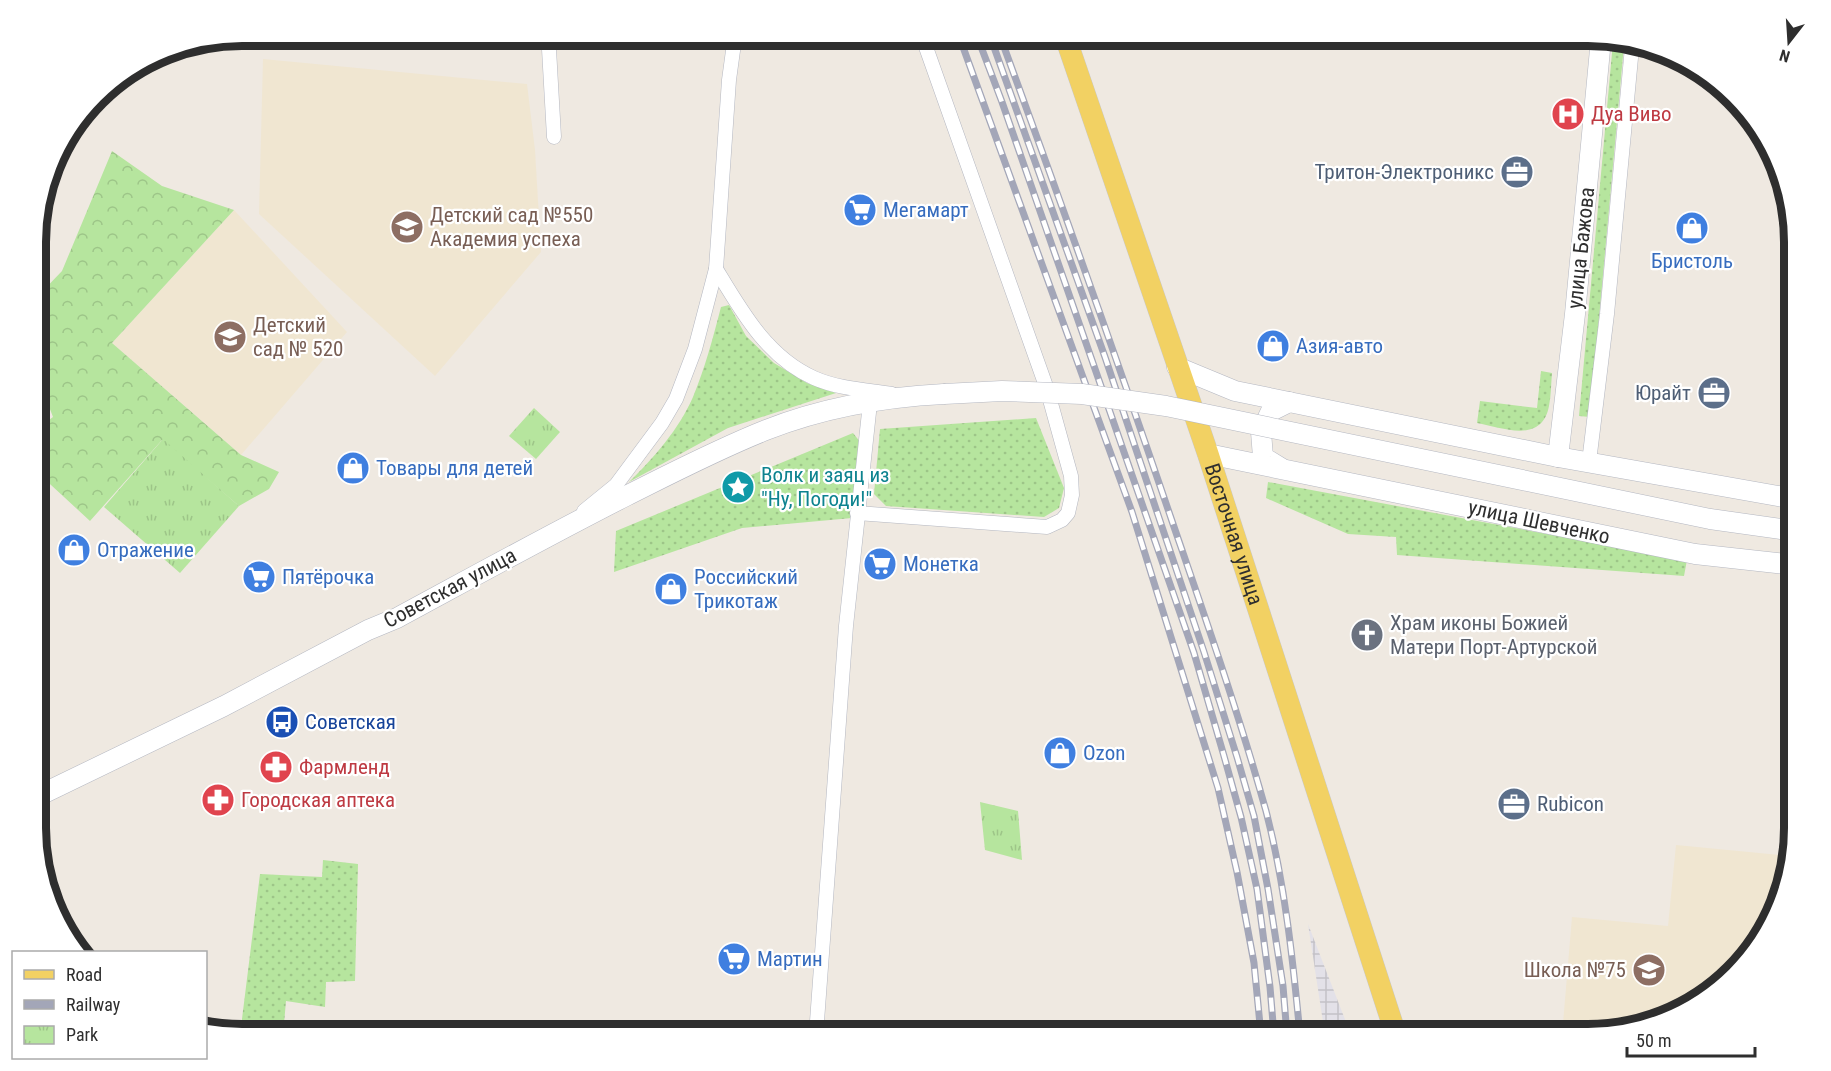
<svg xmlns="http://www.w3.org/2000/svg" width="1831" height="1071" viewBox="0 0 1831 1071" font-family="'Roboto Condensed',sans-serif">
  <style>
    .industrial { fill: url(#industrial-grid) }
    .education { fill: #f0e6d1 }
    .grass { fill: url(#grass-dots) }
    .forest { fill: url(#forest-crowns) }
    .park { fill: url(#park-tufts) }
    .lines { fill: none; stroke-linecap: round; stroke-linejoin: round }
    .street-casing { stroke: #b4b7c1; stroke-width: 15 }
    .secondary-casing { stroke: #b4b7c1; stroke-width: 21 }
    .primary-casing { stroke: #c9c9c9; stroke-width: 22 }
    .street { stroke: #fff; stroke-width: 14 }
    .secondary { stroke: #fff; stroke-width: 20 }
    .primary { stroke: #f2d163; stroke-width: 21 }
    .rail-casing { stroke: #a3a6b8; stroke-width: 7 }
    .rail { stroke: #fff; stroke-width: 4.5; stroke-dasharray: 14; stroke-linecap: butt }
    .secondary-bridge-casing { stroke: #b4b7c1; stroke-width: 21; stroke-linecap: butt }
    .secondary-bridge { stroke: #fff; stroke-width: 20 }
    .labels { text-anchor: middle; stroke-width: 4.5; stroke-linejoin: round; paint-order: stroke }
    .health-label { font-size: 21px; fill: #be3a42; stroke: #fff; text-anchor: start }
    .service-label { font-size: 21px; fill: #4e5e75; stroke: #fff; text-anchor: end }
    .shop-label { font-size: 21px; fill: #366cbe; stroke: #fff; text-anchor: start }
    .education-label { font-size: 21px; fill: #785e54; stroke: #fff; text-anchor: start }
    .street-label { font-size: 21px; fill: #2e2e2e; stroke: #fff }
    .culture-label { font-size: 21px; fill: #0d838f; stroke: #fff; text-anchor: start }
    .worship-label { font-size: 21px; fill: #5b616d; stroke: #fff; text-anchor: start }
    .transit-label { font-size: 21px; fill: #164399; stroke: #fff; text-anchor: start }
    .rim { fill: none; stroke: #2e2e2e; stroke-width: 8 }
  </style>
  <defs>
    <pattern id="industrial-grid" width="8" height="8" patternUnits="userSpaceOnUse" patternTransform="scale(1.5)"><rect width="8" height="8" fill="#e3e1e8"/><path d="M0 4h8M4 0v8" fill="none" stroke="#c3c1c7"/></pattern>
    <pattern id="grass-dots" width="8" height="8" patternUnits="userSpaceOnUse" patternTransform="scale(1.5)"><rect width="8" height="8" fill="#b6e59e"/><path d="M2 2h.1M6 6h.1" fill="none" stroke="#9dc588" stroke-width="1.8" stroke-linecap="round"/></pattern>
    <pattern id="forest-crowns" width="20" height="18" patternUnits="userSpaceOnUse" patternTransform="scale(1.5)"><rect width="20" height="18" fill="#b6e59e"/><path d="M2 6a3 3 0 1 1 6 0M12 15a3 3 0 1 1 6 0" fill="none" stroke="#9dc588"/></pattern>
    <pattern id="park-tufts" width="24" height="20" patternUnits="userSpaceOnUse" patternTransform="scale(1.5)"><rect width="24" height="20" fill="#b6e59e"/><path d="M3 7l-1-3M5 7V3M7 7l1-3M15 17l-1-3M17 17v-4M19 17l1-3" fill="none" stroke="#9dc588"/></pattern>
  </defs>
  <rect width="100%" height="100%" fill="#efe9e1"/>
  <!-- industrial -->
  <path class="industrial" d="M1308,924l43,111h-26z"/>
  <!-- education -->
  <g class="education">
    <path d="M263,59l264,25 8,66 6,102 -106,124 -176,-162z"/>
    <path d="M234,210l113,122 -106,123 -129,-112z"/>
    <path d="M1676,845l114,11 -23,76 -75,75 -90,28h-40l10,-118 96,9z"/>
  </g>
  <!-- grass -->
  <g class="grass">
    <path d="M1613,42l11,3 -34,372 -11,-1z"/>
    <path d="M729,305l17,31 28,27 33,20 29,10 -108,35 -99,54c25,-24 50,-53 64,-85 12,-29 20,-59 28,-90z"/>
    <path d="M1541,371l11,2c-1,11 -1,23 -3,33 -7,38 -46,22 -72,17l3,-22 57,7z"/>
    <path d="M1036,418l28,70 -5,20 -15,9 -158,-11 -12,-12 6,-65z"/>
    <path d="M853,433l8,10 -9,75 -110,10 -128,44 2,-41z"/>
    <path d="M1268,482l419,78 -3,16 -287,-21 -1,-18 -48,-3 -82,-36z"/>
    <path d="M323,860l35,4 -3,117 -29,1 -1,25 -39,-6 -3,34h-43l20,-161 62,3z"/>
  </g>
  <!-- forest -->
  <path class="forest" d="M112,151l50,35 72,24 -122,133 129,112 38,17 -10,17 -30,17 -77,-66 -72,81 -52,-48v-45l15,-11 -15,-39v-82l24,-25z"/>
  <!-- park -->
  <g class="park">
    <path d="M534,408l26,24 -24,27 -27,-23z"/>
    <path d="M163,439l76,67 -59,67 -76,-66z"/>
    <path d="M980,802l38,9 4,49 -37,-10z"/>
  </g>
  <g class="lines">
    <!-- street casing -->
    <g class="street-casing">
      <g id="street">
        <path d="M550,36l-1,13 5,88"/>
        <path d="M716,269c26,43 51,88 98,109 25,11 52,12 78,16"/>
        <path d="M1589,462l18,-148 25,-267"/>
        <path d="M584,511l32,-26 46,-62 14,-24 19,-50 21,-80 13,-189 6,-44"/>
        <path d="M857,513l190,14 15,-7 6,-7 4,-18 -1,-19 -24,-87 -125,-353"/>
        <path d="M816,1035l30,-409 24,-223"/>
      </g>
    </g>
    <!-- secondary casing -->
    <g class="secondary-casing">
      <g id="secondary">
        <path d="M1177,367l58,24 323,66 237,42"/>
        <path d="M1208,454l487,100 100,11"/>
        <path d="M1558,457l17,-143 26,-275"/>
        <path d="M1281,468l-18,-11 -2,-25 10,-21 18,-9"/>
        <path d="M38,796l186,-90 144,-76 29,-12c76,-41 152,-83 229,-122 46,-23 92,-47 140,-66 56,-22 118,-33 178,-36"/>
      </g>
    </g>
    <!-- primary casing -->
    <g class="primary-casing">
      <g id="primary">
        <path id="s1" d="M1065,36l143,418 188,581"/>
      </g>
    </g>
    <!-- street -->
    <use href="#street" class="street"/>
    <!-- secondary -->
    <use href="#secondary" class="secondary"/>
    <!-- primary -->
    <use href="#primary" class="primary"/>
    <!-- rail casing -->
    <g class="rail-casing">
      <g id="rail">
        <path d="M959,36l173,476 86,276 19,84 17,91 7,72"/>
        <path d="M977,36l25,66 192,551 30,103 17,61 16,72 13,98 4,48"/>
        <path d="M990,36l115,321 99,295 33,105 17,59 14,73 15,97 4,49"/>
        <path d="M1000,36c59,161 117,323 172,485 33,96 67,193 94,290 19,73 27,150 34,224"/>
      </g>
    </g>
    <!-- rail -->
    <use href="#rail" class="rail"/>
    <!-- secondary-bridge casing -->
    <g class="secondary-bridge-casing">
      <path id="secondary-bridge" d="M944,394l58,-3 80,3 84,12 544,113 85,12"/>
    </g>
    <!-- secondary-bridge -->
    <use href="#secondary-bridge" class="secondary-bridge"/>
  </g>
  <!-- icons -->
  <defs>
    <g id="hospital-disc" transform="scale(1.725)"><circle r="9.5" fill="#e0444e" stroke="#fff"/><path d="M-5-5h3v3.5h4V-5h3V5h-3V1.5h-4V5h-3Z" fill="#fff"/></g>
    <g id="office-disc" transform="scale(1.725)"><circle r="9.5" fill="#5c6f8a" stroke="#fff"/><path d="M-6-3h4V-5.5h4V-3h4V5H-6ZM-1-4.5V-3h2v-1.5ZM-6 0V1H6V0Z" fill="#fff"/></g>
    <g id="supermarket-disc" transform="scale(1.725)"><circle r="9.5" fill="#3f7fe0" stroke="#fff"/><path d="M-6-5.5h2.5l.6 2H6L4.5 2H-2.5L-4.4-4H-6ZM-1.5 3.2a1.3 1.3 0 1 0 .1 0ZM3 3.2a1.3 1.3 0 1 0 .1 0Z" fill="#fff"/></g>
    <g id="school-disc" transform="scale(1.725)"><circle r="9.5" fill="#8d6e63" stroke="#fff"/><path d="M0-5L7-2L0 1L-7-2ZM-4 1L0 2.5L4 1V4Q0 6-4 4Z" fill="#fff"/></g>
    <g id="shop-disc" transform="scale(1.725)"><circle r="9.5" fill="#3f7fe0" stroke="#fff"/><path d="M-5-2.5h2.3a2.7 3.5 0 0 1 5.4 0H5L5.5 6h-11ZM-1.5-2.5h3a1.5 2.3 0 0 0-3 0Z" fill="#fff"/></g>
    <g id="sight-disc" transform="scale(1.725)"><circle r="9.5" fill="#0f9aa8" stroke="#fff"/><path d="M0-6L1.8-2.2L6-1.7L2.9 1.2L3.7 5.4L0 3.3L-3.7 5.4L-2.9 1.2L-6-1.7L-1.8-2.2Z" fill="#fff"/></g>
    <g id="church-disc" transform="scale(1.725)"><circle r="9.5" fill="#6b7280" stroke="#fff"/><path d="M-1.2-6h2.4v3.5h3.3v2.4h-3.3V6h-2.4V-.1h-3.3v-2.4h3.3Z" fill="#fff"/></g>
    <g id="bus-disc" transform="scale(1.725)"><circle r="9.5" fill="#1a4fb4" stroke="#fff"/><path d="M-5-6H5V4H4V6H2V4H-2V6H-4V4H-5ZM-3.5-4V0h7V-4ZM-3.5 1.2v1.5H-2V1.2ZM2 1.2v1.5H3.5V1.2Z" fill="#fff"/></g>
    <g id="pharmacy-disc" transform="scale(1.725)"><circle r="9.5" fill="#e0444e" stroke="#fff"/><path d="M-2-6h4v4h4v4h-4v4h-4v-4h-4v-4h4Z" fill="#fff"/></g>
  </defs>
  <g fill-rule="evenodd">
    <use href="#hospital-disc" x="1568" y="114"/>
    <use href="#office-disc" x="1517" y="172"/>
    <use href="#supermarket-disc" x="860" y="210"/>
    <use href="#school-disc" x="407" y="227"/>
    <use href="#shop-disc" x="1692" y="228"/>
    <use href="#school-disc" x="230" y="337"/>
    <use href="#shop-disc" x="1273" y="346"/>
    <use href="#office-disc" x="1714" y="393"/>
    <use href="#shop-disc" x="353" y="468"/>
    <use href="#sight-disc" x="738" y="487"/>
    <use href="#shop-disc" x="74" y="550"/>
    <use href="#supermarket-disc" x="880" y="564"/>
    <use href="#supermarket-disc" x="259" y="577"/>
    <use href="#shop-disc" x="671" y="589"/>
    <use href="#church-disc" x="1367" y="635"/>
    <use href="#bus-disc" x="282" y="722"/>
    <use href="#shop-disc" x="1060" y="753"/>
    <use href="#pharmacy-disc" x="276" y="767"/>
    <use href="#pharmacy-disc" x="218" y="800"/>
    <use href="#office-disc" x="1514" y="804"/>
    <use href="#supermarket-disc" x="734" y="959"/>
    <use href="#school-disc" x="1649" y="970"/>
  </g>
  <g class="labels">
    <!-- health labels -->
    <g class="health-label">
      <text x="1591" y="121">Дуа Виво</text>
      <text x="299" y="774">Фармленд</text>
      <text x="241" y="807">Городская аптека</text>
    </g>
    <!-- service labels -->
    <g class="service-label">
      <text x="1494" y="179">Тритон-Электроникс</text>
      <text x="1691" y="400">Юрайт</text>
      <text x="1537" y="811" text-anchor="start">Rubicon</text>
    </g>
    <!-- shop labels -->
    <g class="shop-label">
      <text x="883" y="217">Мегамарт</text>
      <text x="1692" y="268" text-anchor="middle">Бристоль</text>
      <text x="1296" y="353">Азия-авто</text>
      <text x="376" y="475">Товары для детей</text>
      <text x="97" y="557">Отражение</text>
      <text x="903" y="571">Монетка</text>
      <text x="282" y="584">Пятёрочка</text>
      <text x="694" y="584">Российский<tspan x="694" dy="24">Трикотаж</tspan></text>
      <text x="1083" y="760">Ozon</text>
      <text x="757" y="966">Мартин</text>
    </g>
    <!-- education labels -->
    <g class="education-label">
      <text x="430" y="222">Детский сад №550<tspan x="430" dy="24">Академия успеха</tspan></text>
      <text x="253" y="332">Детский<tspan x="253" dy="24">сад № 520</tspan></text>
      <text x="1626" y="977" text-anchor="end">Школа №75</text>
    </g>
    <!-- street labels -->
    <g class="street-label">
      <text transform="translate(1581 248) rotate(-84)" y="7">улица Бажова</text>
      <text transform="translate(1539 522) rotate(12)" y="7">улица Шевченко</text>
      <text dy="7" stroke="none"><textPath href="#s1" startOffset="526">Восточная улица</textPath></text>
      <text transform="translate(450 588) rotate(-28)" y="7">Советская улица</text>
    </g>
    <!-- culture labels -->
    <g class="culture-label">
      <text x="761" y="482">Волк и заяц из<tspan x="761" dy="24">"Ну, Погоди!"</tspan></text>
    </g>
    <!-- worship labels -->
    <g class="worship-label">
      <text x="1390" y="630">Храм иконы Божией<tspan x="1390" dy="24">Матери Порт-Артурской</tspan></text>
    </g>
    <!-- transit labels -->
    <g class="transit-label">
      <text x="305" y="729">Советская</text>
    </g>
  </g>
  <!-- crop -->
  <path d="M0 0H1831V1071H0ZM242 46H1588A196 196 0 0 1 1784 242V828A196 196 0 0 1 1588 1024H242A196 196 0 0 1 46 828V242A196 196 0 0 1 242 46Z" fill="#fff" fill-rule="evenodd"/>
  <path class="rim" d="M242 46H1588A196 196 0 0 1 1784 242V828A196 196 0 0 1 1588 1024H242A196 196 0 0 1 46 828V242A196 196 0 0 1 242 46Z"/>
  <!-- legend -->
  <rect x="12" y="951" width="195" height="108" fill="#ffffff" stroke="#ababab" stroke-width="1.5"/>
  <rect x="24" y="970" width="30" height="9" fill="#f2d163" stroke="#ababab" stroke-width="1.5"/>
  <text x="66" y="981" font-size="18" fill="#2e2e2e">Road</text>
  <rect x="24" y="1000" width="30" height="9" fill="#a3a6b8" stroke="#ababab" stroke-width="1.5"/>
  <text x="66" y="1011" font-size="18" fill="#2e2e2e">Railway</text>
  <rect x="24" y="1026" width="30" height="18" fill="url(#park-tufts)" stroke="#ababab" stroke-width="1.5"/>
  <text x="66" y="1041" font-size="18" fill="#2e2e2e">Park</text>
  <!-- north arrow -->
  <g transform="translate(1789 42) rotate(197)" stroke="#ffffff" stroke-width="4.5" paint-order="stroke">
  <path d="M0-4.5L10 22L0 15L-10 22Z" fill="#2e2e2e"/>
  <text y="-9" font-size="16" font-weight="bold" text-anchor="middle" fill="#2e2e2e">N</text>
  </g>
  <!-- scale -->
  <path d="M1627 1047v9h128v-9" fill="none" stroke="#2e2e2e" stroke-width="3"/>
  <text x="1636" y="1047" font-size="18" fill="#2e2e2e" stroke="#ffffff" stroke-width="4.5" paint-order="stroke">50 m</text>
</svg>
